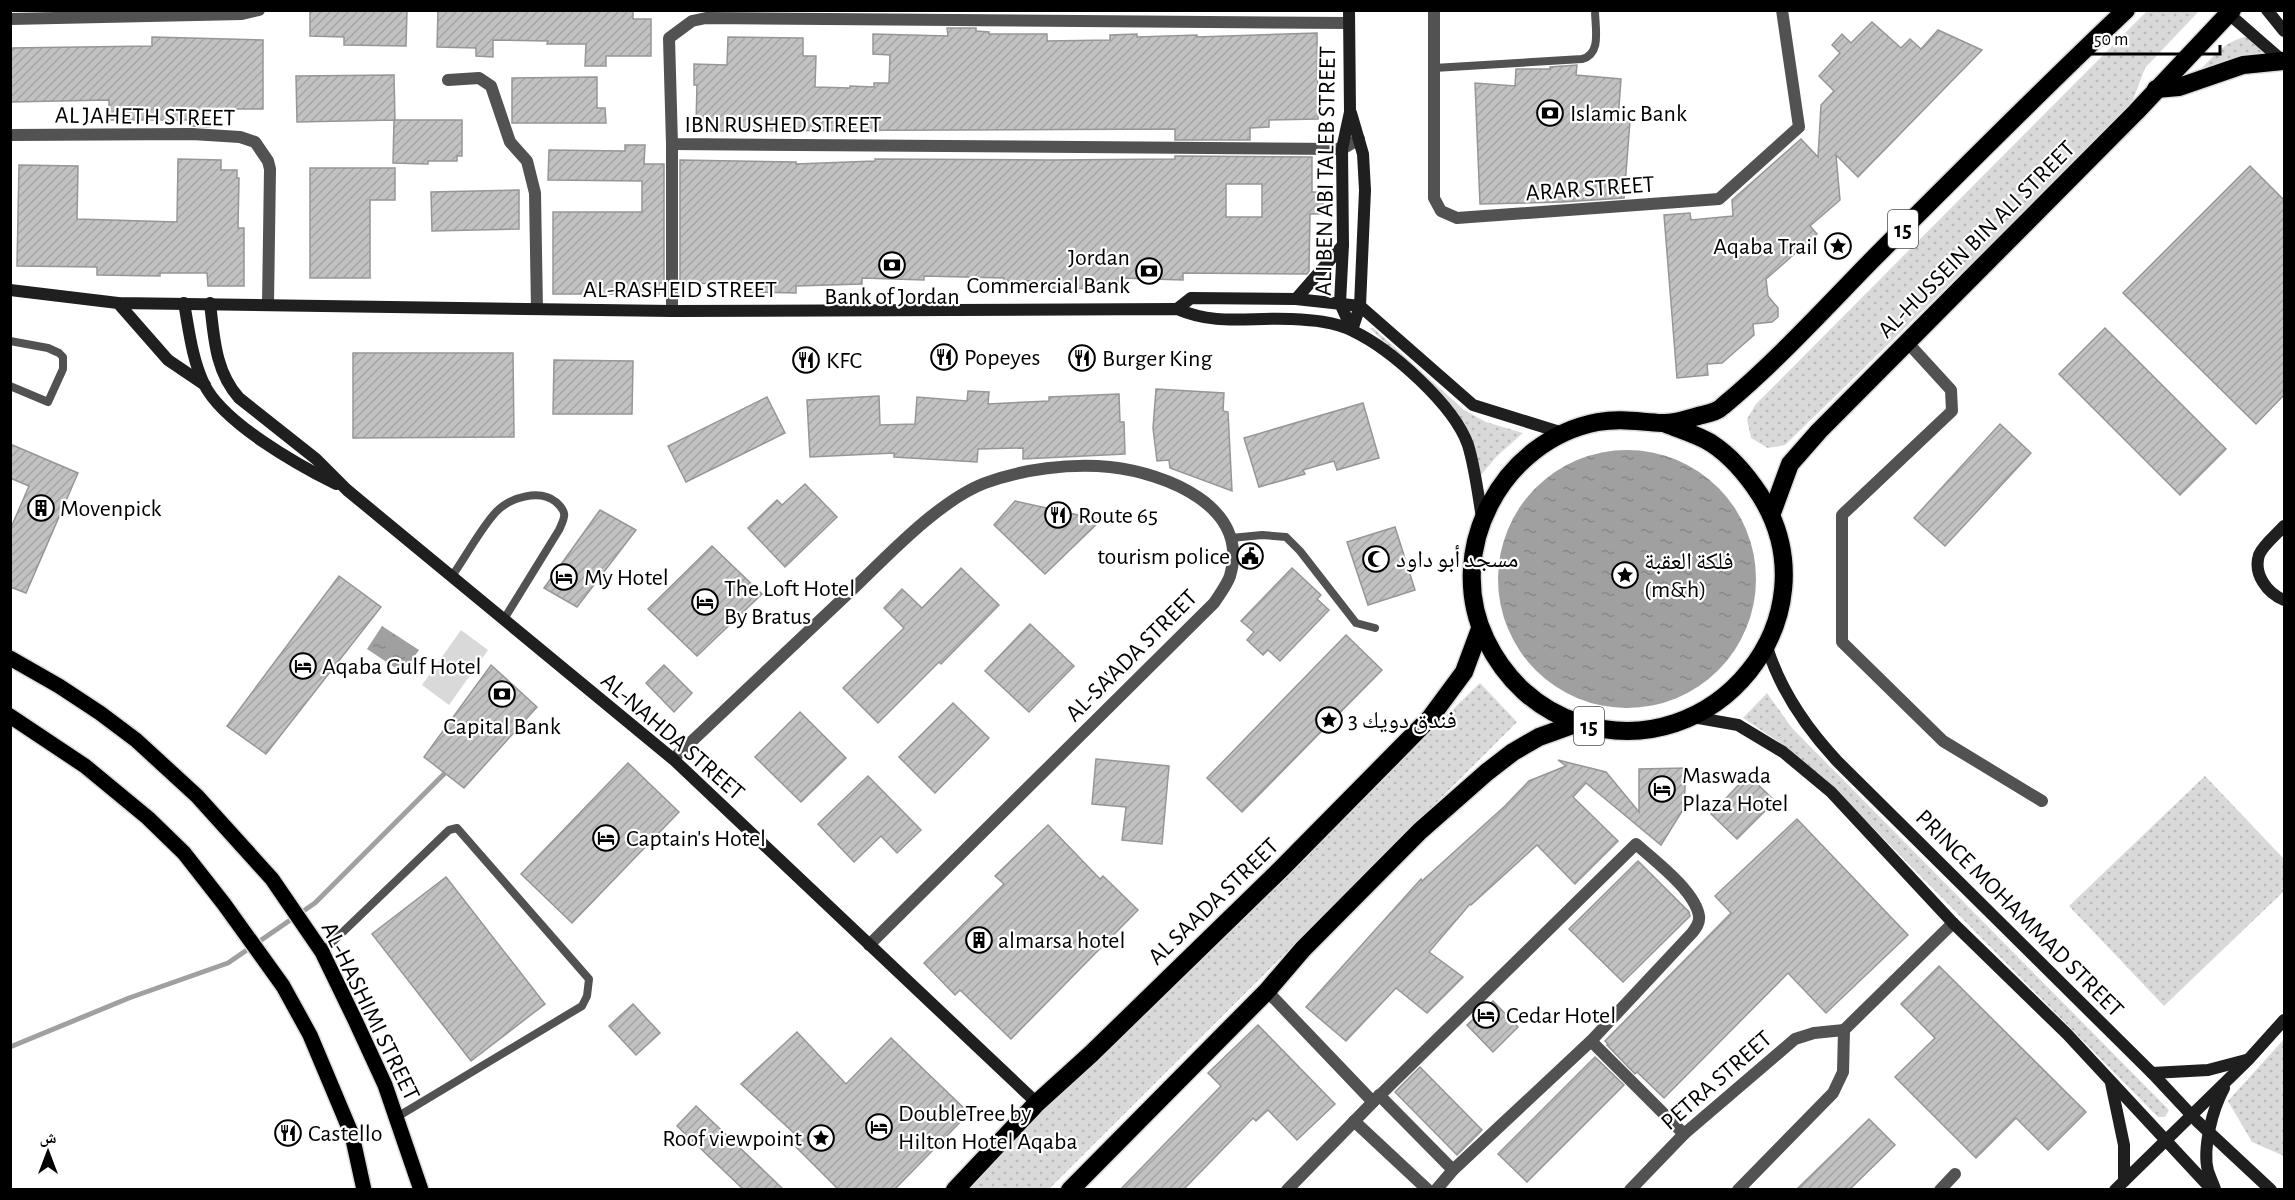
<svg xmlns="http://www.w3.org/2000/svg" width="2295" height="1200" viewBox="0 0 2295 1200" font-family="'Alegreya Sans','Noto Naskh Arabic',sans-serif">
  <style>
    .grass { fill: url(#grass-dots) }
    .garden { fill: #d9d9d9 }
    .water { fill: url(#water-ripples) }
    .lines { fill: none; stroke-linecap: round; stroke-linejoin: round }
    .stream { stroke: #a0a0a0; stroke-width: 5 }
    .building { fill: url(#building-hatch); stroke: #969696; stroke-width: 1.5; fill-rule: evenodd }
    .primary-casing { stroke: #dbdbdb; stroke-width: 18 }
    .highway-casing { stroke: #dbdbdb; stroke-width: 21 }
    .lane { stroke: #525252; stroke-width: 8 }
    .street { stroke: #525252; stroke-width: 12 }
    .secondary { stroke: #1f1f1f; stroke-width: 12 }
    .primary { stroke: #000; stroke-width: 15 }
    .highway { stroke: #000; stroke-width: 18 }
    .labels { text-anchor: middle; stroke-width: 4.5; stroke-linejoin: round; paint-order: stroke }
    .shield { fill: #fff; stroke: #4c4c4c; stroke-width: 1.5 }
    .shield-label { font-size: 22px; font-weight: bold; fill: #000 }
    .poi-label { font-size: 24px; fill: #000; stroke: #fff; text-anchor: start }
    .street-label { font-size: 24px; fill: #000; stroke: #fff }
  </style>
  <defs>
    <pattern id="grass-dots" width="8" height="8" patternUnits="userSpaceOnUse" patternTransform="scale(1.5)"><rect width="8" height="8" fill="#d9d9d9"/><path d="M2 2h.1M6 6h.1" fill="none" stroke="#b8b8b8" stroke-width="1.8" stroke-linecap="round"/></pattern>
    <pattern id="water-ripples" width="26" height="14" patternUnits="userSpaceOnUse" patternTransform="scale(1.5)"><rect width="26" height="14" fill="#a0a0a0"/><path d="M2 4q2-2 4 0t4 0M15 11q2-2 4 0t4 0" fill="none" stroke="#888"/></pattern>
    <pattern id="building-hatch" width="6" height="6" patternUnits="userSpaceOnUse" patternTransform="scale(1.5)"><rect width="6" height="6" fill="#c2c2c2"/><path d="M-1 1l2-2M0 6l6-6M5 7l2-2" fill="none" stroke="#a5a5a5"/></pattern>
  </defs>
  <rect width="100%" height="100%" fill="#fff"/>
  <!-- grass -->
  <g class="grass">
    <path d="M2147,11h52l-54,57 -15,40 -345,337 -17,3 -17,-10 -4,-19 9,-15z"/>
    <path d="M2250,36l27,21 -77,13c15,-15 27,-31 50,-34z"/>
    <path d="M1370,328h3l91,82 22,12 37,11 -26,23 -16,19 -17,-50 -6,-10z"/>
    <path d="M1480,683l37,39 -468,467 -88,1 55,-57z"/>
    <path d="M1767,693l25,35 377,382 -4,7h-7l-333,-338 -46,-37 -36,-24z"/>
    <path d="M2205,776l79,83v32l-120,115 -95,-100z"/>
    <path d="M2284,1039v117l-32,-14 -24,-41z"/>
  </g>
  <!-- garden -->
  <path class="garden" d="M461,630l27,20 -39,55 -27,-20z"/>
  <!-- water -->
  <g class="water">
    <circle cx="1627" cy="579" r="129"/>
    <path d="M382,626l37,24 -16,23 -36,-24z"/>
  </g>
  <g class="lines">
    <!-- stream -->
    <path class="stream" d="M10,1047l119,-49 99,-35 87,-60 130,-130"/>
  </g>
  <!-- building -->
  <g class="building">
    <path d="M310,10h97l-1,36 -62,-1v-8l-34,-1z"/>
    <path d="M438,10h195v9h18v37h-45v10h-21l1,-22h-39l1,-3 -55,-1v17l-17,-1v-8l-39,-1z"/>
    <path d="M1872,22l29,26 9,-9 11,10 17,-19 44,20 -124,127 -22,-22 4,45 -30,26 7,8 -51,45 2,17 10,12v9l-6,5 -19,2 1,11 -32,28 -15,1 1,11 -31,3 -13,-163 26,-2 1,7 42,-4 -1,-16 69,-61 17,18 3,-52 13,-14 -15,-15 21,-23 -8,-8 10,-11 9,9z"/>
    <path d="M947,28h29v3l13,1v2h58v7l63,-1v-5l27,-1v3l60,-2v2l120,-4 1,86 -49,1v7l-19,1v12h-75v-11l-470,2 -9,-8 1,-38h-3v-21l33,1 1,-28 75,1v18h13l-1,31 35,1v-2l24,1v-4h15l1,-28 -17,-1v-20l75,2z"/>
    <path d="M152,37l111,3v69h-54v18l-18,-1v-6h-82v-20l-99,2v-54l142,-2z"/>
    <path d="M1577,65l-1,10 45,4 -3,41 12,1 -6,77 -62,4 -82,2 -5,-121 40,3 1,-17h34v-2z"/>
    <path d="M394,75l1,45h67v36h-5v5h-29v3l-35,-1 1,-43 -97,2 -1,-46z"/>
    <path d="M597,77v31h8l1,15h-94v-45z"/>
    <path d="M625,145h20l-1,19h20v119h-5v11h-106v-82h89v-31l-94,-1 1,-30 76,1z"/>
    <path d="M1175,156l137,1v35h11v22h-13l-1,57 -2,3 -124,-1v7l-64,-2v11l-88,-1v-7h-27v-3l-80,-2v4l-62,-2v6l-66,2v7l-51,-1v-8l-65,-1v-123l116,2v2l79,-3v-2l177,1 123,-1zM1226,184h36v33h-36z"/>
    <path d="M178,159l43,1v10h16v8h2l-1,50h6v58h-36l-1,-13h-47v3l-63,-1v-8l-80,-1 2,-101 59,1 -1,53 100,3z"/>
    <path d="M2250,166l34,34v195l-28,29 -133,-131z"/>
    <path d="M310,168h85v32h-25v78h-60z"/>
    <path d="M519,190v39l-87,2 -1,-39z"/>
    <path d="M2105,328l121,121 -46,46 -121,-121z"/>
    <path d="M353,353h160l1,84 -161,1z"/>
    <path d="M554,360l79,1 -1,53h-79z"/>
    <path d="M1156,389l68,4 -1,18 5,1 4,79 -62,-23 -1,-8 -12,1 -4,-33z"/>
    <path d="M968,391l21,1 -1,12 61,-3v-4l70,-3 1,28h4l1,32 -102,5v-11l-45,1 -1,13 -83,-5v-4l-84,4 -3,-57 72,-4 1,29 35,-1 2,-27 50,4z"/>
    <path d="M767,397l18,36 -99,49 -18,-36z"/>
    <path d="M1363,403l16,55 -42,12 -3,-9 -31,9 2,4 -46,13 -15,-49z"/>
    <path d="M2000,424l31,29 -86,93 -31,-28z"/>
    <path d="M10,444l68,29 -52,120 -16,-6v-57l19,-44 -19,-8z"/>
    <path d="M805,484l32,33 -52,50 -37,-39 29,-28 5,5z"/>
    <path d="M1015,501l86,19 -56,54 -51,-49z"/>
    <path d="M600,510l36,20 -59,77 -33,-19z"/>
    <path d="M1395,527l20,63 -47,15 -21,-63z"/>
    <path d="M712,546l50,48 -65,62 -49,-47z"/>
    <path d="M961,568l38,37 -58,59 -2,-2 -61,61 -35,-35 61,-60 -20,-20 18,-19 20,19z"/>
    <path d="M1292,568l29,27 -4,4 12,11 -49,51 -12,-11 -5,5 -16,-15 7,-8 -13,-11z"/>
    <path d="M339,576l42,31 -115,147 -39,-28z"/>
    <path d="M1030,624l44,42 -45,46 -44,-41z"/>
    <path d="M1346,635l36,35 -140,142 -35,-34z"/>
    <path d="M491,665l46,42 -73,81 -40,-31z"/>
    <path d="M664,665l28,28 -18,19 -28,-29z"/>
    <path d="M953,703l36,35 -54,55 -36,-36z"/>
    <path d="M800,712l46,46 -45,44 -46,-45z"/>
    <path d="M1096,759l73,7 -7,78 -40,-4 4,-33 -34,-3z"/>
    <path d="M1558,760l48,12 33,40v-43l47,-1 -2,40 -23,37 -75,-62 -13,14 45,44 -43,43 -38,-39 -66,60 -1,-1 -41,48 34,25 -36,36 -31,-25 -50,53 -40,-34 115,-128 1,2 83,-75 24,-25 37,-15z"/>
    <path d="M628,763l51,49 -107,111 -51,-49z"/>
    <path d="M1748,775l27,26 -38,38 -26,-25z"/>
    <path d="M868,776l53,54 -24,23 -16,-17 -27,26 -36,-38z"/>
    <path d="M1797,819l111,116 -82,78 -38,-40 -124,125 -27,-26 -2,2 -28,-29 1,-1 -3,-3 126,-128 -16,-17z"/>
    <path d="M1048,825l52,54 3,-3 35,34 -127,129 -51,-49 -5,5 -31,-32 80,-79 -9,-8z"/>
    <path d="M1638,861l51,51 1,4 -67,66 -54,-53z"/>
    <path d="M446,877l99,127 -74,57 -99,-127z"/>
    <path d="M1939,966l147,146 -38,38 -32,-32 -40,40 -81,-81 40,-39 -34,-34z"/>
    <path d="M1493,1001l25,26 -25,25 -26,-27z"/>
    <path d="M633,1004l27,29 -24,22 -27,-29z"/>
    <path d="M1258,1025l77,79 -38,36 -29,-30 -12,11 -3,-3 -70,72h-63l101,-104 -13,-13z"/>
    <path d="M797,1032l49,52 45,-46 78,75 -75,77h-55l-49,-49 6,-6 -55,-51z"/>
    <path d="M1595,1057l29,28 -97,97 -29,-28z"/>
    <path d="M1420,1067l62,63 -25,25 -62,-63z"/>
    <path d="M696,1106l88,84h-40l-67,-64z"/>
    <path d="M1869,1119l26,26 -46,45h-53z"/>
  </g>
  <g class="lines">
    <!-- primary casing -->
    <g class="primary-casing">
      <g id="primary">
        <path d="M10,658l49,28 41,27 36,27 61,56 75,83 50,73 33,68 30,65 36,105"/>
        <path d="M10,716l75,50 63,52 36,35 40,51 59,82 27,49 42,100 12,55"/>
      </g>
    </g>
    <!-- highway casing -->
    <g class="highway-casing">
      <g id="highway">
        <path d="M2156,89l23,-2 64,-22 40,-4"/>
        <path d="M1666,424c15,6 32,11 45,19 20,13 36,32 49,52 77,122 -46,272 -181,228 -42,-13 -74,-44 -93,-83 -43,-89 16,-200 112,-218 24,-4 41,0 64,1 13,1 27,-5 40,-8 8,-2 15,-3 21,-9 54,-45 101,-97 150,-147 84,-84 167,-168 253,-249"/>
        <path d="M1772,513l18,-49 29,-33 317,-319 96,-102"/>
        <path d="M955,1190l82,-87 54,-49 191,-186 148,-150 34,-46 16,-43"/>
        <path d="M1070,1190l197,-199 36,-42 117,-118 67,-59 26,-20 26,-15 39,-14"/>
      </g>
    </g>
    <!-- lane -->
    <g class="lane">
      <path d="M1434,68l148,-9c20,-5 13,-31 13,-49"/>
      <path d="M10,341l38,7 11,5 4,4v12l-15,33 -38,-16"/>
      <path d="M1231,538l31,-3 24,2 14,14 56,72 19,5"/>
      <path d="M452,576c13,-18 30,-50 45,-65 14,-14 43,-22 59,-9 12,11 9,15 3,28l-55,89"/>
      <path d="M322,952l127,-122 8,-2 132,151 -2,17 -5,10 -185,111"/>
    </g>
    <!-- street -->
    <g class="street">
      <path d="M1434,10v188l7,13 16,7 262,-19 80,-72 -17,-117"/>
      <path d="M10,19l232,-5 17,-4"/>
      <path d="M1349,23l-643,-5 -14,3 -23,17 3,106 670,5 17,-10"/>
      <path d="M448,80l31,-2 12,8 19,56 17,19 8,32 2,116"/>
      <path d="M10,135l182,-1 48,3 15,5 13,19 2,8 -2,135"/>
      <path d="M672,311v-167"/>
      <path d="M1908,343l43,47 1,21 -110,104v127l101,99 99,60"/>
      <path d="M673,759c60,-57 121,-114 181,-171 35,-34 86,-88 131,-105 38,-14 85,-20 125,-16 55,6 141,39 120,109 -3,9 -11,19 -16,27l-345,342"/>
      <path d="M1267,991l106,111 263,-258c19,17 59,47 63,72 1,7 -3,12 -7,17l-101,108 -138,129 -17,20"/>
      <path d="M1591,1041l93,93"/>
      <path d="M1379,1095l74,75"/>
      <path d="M1354,1121l74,69"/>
      <path d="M1287,1190l86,-88"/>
      <path d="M1630,1190l54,-56 111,-95 19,-6 30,-3"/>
      <path d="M1738,1190l95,-97 10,-21 1,-42 109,-107"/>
      <path d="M1940,1190l15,-16"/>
    </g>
    <!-- secondary -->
    <g class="secondary">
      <path d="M1349,10l1,102 -8,37 1,96 -3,58 12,27"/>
      <path d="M2267,10l17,21"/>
      <path d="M2229,14l55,48"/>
      <path d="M1351,113l12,41 2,36 -5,116 -8,24"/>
      <path d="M10,290l108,13 554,8 505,-2c40,17 71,8 113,10 20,1 44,2 63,12 38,18 101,74 115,114 7,23 10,49 14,73"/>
      <path d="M1296,299l47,-54"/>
      <path d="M118,303l50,57 37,25"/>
      <path d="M184,303c5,27 8,56 20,81 19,39 94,81 132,100"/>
      <path d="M210,303c4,34 5,68 29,95l77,61 31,31 326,269 364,344"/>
      <path d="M1177,309l14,-11 105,1 64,7 113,99 90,28"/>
      <path d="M2284,526c-7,8 -21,19 -25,29 -6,19 8,38 25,45"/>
      <path d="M1767,647c13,42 40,82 71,115l314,311 45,48 74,69"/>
      <path d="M1693,717l45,8 45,27 48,40 122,131 114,111 145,156"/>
      <path d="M2152,1073l56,-3 38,-10"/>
      <path d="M2111,1083l13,62v36"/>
      <path d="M2215,1189c-2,-6 -5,-12 -7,-18 -6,-23 5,-63 16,-83"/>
      <path d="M2115,1190l133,-130 36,-40"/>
    </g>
    <!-- primary -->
    <use href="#primary" class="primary"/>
    <!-- highway -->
    <use href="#highway" class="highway"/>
  </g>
  <!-- icons -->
  <defs>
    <g id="bank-ring" transform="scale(1.35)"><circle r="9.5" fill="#fff" stroke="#000" stroke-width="1.5"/><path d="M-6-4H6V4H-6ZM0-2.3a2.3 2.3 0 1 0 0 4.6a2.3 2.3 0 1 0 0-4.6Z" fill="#000"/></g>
    <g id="sight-ring" transform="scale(1.35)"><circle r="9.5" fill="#fff" stroke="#000" stroke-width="1.5"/><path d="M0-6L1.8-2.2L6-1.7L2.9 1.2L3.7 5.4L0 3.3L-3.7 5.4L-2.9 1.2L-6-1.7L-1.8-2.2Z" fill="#000"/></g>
    <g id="restaurant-ring" transform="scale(1.35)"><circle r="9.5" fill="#fff" stroke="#000" stroke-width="1.5"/><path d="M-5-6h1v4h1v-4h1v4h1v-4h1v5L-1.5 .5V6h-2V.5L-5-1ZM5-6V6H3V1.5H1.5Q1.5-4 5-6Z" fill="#000"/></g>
    <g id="building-ring" transform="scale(1.35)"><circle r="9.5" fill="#fff" stroke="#000" stroke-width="1.5"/><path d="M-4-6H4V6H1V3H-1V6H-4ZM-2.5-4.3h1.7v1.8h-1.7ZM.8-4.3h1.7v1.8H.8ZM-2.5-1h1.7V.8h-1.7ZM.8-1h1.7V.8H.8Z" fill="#000"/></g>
    <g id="civic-ring" transform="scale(1.35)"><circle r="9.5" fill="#fff" stroke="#000" stroke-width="1.5"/><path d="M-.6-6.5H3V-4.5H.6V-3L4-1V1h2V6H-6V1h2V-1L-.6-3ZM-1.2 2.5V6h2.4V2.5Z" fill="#000"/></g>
    <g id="mosque-ring" transform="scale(1.35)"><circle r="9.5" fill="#fff" stroke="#000" stroke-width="1.5"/><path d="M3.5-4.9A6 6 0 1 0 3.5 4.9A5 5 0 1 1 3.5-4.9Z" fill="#000"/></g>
    <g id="hotel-ring" transform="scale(1.35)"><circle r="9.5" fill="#fff" stroke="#000" stroke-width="1.5"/><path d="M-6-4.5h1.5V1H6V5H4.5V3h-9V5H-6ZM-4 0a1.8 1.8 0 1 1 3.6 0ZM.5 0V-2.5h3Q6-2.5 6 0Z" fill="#000"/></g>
  </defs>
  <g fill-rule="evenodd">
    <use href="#bank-ring" x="1550" y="113"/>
    <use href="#sight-ring" x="1838" y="246"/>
    <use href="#bank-ring" x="892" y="265"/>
    <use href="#bank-ring" x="1149" y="271"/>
    <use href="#restaurant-ring" x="944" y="357"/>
    <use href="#restaurant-ring" x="1082" y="358"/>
    <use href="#restaurant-ring" x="806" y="360"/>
    <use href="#building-ring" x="41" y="508"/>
    <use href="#restaurant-ring" x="1058" y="515"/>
    <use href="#civic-ring" x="1250" y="556"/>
    <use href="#mosque-ring" x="1376" y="559"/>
    <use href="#sight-ring" x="1625" y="575"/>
    <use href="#hotel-ring" x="564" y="577"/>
    <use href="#hotel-ring" x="705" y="602"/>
    <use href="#hotel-ring" x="303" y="666"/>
    <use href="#bank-ring" x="502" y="694"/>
    <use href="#sight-ring" x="1329" y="720"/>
    <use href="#hotel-ring" x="1662" y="789"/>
    <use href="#hotel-ring" x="606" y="838"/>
    <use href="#building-ring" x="979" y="940"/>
    <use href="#hotel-ring" x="1486" y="1015"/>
    <use href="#hotel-ring" x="879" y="1127"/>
    <use href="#restaurant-ring" x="288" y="1133"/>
    <use href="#sight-ring" x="821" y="1138"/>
  </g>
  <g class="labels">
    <!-- shield labels -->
    <g class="shield">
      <rect x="1888" y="210" width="30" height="38" rx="4.5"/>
      <rect x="1574" y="707" width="30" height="38" rx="4.5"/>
    </g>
    <g class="shield-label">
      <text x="1903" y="237">15</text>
      <text x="1589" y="734">15</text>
    </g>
    <!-- poi labels -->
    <g class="poi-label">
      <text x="1570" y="121">Islamic Bank</text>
      <text x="1818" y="254" text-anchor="end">Aqaba Trail</text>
      <text x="1130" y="265" text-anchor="end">Jordan<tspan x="1130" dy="28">Commercial Bank</tspan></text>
      <text x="892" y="304" text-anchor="middle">Bank of Jordan</text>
      <text x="964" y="365">Popeyes</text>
      <text x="1102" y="366">Burger King</text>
      <text x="826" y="368">KFC</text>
      <text x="60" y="516">Movenpick</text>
      <text x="1078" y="523">Route 65</text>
      <text x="1230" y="564" text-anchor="end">tourism police</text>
      <text x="1396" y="567">مسجد أبو داود</text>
      <text x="1644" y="569">فلكة العقبة<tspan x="1644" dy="28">(m&amp;h)</tspan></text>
      <text x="584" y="585">My Hotel</text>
      <text x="724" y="596">The Loft Hotel<tspan x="724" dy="28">By Bratus</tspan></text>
      <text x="322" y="674">Aqaba Gulf Hotel</text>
      <text x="1348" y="728">فندق دويك 3</text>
      <text x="502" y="734" text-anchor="middle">Capital Bank</text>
      <text x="1682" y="783">Maswada<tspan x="1682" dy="28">Plaza Hotel</tspan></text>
      <text x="626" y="846">Captain's Hotel</text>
      <text x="998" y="948">almarsa hotel</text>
      <text x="1506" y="1023">Cedar Hotel</text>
      <text x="898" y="1121">DoubleTree by<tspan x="898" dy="28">Hilton Hotel Aqaba</tspan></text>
      <text x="308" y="1141">Castello</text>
      <text x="802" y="1146" text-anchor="end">Roof viewpoint</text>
    </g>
    <!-- street labels -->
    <g class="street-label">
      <text transform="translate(145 116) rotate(1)" y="8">AL JAHETH STREET</text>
      <text x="783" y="132">IBN RUSHED STREET</text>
      <text transform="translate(1325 171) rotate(-89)" y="8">ALI BEN ABI TALEB STREET</text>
      <text transform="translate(1590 188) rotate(-4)" y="8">ARAR STREET</text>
      <text transform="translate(1976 239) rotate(-45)" y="8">AL-HUSSEIN BIN ALI STREET</text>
      <text x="680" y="297">AL-RASHEID STREET</text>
      <text transform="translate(1131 655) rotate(-45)" y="8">AL-SA'ADA STREET</text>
      <text transform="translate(673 736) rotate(41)" y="8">AL-NAHDA STREET</text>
      <text transform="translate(1213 901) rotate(-44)" y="8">AL SAADA STREET</text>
      <text transform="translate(2020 913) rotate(45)" y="8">PRINCE MOHAMMAD STREET</text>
      <text transform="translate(371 1011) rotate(64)" y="8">AL-HASHIMI STREET</text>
      <text transform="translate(1716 1080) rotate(-41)" y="8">PETRA STREET</text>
    </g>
  </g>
  <!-- border -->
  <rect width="2295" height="1200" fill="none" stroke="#000000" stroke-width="24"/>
  <!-- north arrow -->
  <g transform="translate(48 1152)" stroke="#ffffff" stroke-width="4.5" paint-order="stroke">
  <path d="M0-4.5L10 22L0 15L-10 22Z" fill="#000000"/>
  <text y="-9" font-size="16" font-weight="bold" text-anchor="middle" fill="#000000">ش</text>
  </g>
  <!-- scale -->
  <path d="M2085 45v9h135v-9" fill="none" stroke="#000000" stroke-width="3"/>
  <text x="2094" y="45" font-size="18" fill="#000000" stroke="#ffffff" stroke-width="4.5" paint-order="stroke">50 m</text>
</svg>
